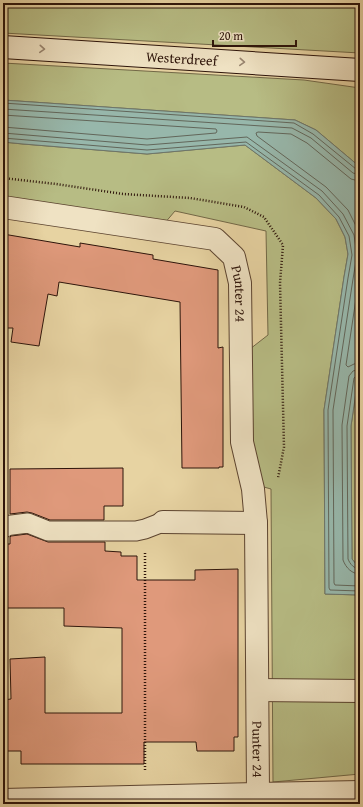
<svg xmlns="http://www.w3.org/2000/svg" width="363" height="807" viewBox="0 0 363 807" font-family="'Gentium Book Plus',serif">
  <style>
    .green { fill: #b7bc84; stroke: #726847 }
    .water { fill: #97b7ab; stroke: #6d766b }
    .lines { fill: none; stroke-linecap: round; stroke-linejoin: round }
    .shore { stroke: #62665a; stroke-width: 1 }
    .building { fill: #df997b; stroke: #2d140a }
    .pedestrian-casing { stroke: #5c4430; stroke-width: 21 }
    .minor-casing { stroke: #5c4430; stroke-width: 24 }
    .secondary-casing { stroke: #2d140a; stroke-width: 24 }
    .path { stroke: #2d140a; stroke-width: 2.5; stroke-dasharray: 1 2; stroke-linecap: butt }
    .pedestrian { stroke: #efe2c3; stroke-width: 19 }
    .minor { stroke: #efe2c3; stroke-width: 22 }
    .secondary { stroke: #efe2c3; stroke-width: 22 }
    .oneway { stroke: #988570 }
    .labels { text-anchor: middle; stroke-width: 3.5; stroke-linejoin: round; paint-order: stroke }
    .street-label { font-size: 14px; fill: #2d140a; stroke: #efe2c3 }
  </style>
  <rect width="100%" height="100%" fill="#e7d3a2"/>
  <filter id="stains"><feTurbulence type="fractalNoise" baseFrequency=".005" numOctaves="4"/><feColorMatrix values="0 0 0 0 .2 0 0 0 0 .09 0 0 0 0 .02 0 0 0 .5 -.17"/></filter>
  <radialGradient id="worn" r=".72"><stop offset=".6" stop-color="#630" stop-opacity="0"/><stop offset="1" stop-color="#630" stop-opacity=".3"/></radialGradient>
  <!-- green -->
  <g class="green">
    <path d="M3,3h357v50l-357,-20z"/>
    <path d="M3,63l301,17 56,8v79l-44,-37 -21,-10 -292,-20z"/>
    <path d="M3,142l20,2 124,10 98,-9 71,53 20,21 9,18 3,17 -4,23 -20,133 1,184 35,1v179l-87,8 -2,-293 -18,-5 -3,-135 18,-14 -2,-104 -91,-20 -17,20 -155,-26z"/>
    <path d="M360,365v201l-4,-2 -4,-5 -1,-133z"/>
  </g>
  <!-- water -->
  <path class="water" d="M3,100l292,20 21,10 44,37v198l-9,61 1,133 4,5 4,2v29l-35,-1 -1,-184 20,-133 4,-23 -3,-17 -9,-18 -20,-21 -71,-53 -98,9 -124,-10 -20,-2z"/>
  <g class="lines">
    <!-- shore -->
    <g class="shore">
      <path d="M3,103l291,20 19,11 43,35 4,1"/>
      <path d="M3,109l289,19 19,10 42,35 7,2"/>
      <path d="M3,115l213,14 1,2 -1,2 -69,6 -144,-12"/>
      <path d="M3,133l144,12 100,-8 75,54 21,23 11,21 3,20 -4,24 -20,131 1,173 1,2 25,1"/>
      <path d="M3,138l144,12 99,-8 73,53 20,22 10,19 3,19 -4,23 -20,132 1,178 1,2 30,1"/>
      <path d="M360,181l-5,-1 -4,-1 -44,-36 -16,-9 -33,-2 -2,1 1,3 69,51 22,23 12,24"/>
      <path d="M360,272l-14,93 2,2 6,-3 6,-1"/>
      <path d="M360,369l-7,2 -4,5 -7,49 1,135c3,8 9,14 17,14"/>
      <path d="M360,374l-3,1 -3,3 -7,48 1,133c2,5 6,10 12,10"/>
    </g>
  </g>
  <!-- building -->
  <g class="building">
    <path d="M3,234l77,13v-4l73,12v4l65,11v78l5,-1v120h-4v1h-37l-2,-166 -121,-20 -2,14 -9,-2 -9,52 -28,-4 2,-14h-10z"/>
    <path d="M123,468v38h-19v14h-54l-18,-7 -5,-1 -17,2v-45z"/>
    <path d="M27,534l21,8h57v9l16,1v4h16v24h58v-10l43,-1v168h-4v14h-37l-1,-9h-52v22h-123v-13h-17l1,-14h-2v-37l8,-1 -1,-40 35,-2v56h77v-85l-58,-2v-18h-61v-64h7v-7l1,-1z"/>
  </g>
  <g class="lines">
    <!-- pedestrian casing -->
    <g class="pedestrian-casing">
      <path id="pedestrian" d="M4,526l24,-3 20,8h88l9,-2 18,-7"/>
    </g>
    <!-- minor casing -->
    <g class="minor-casing">
      <g id="minor">
        <path id="s1" d="M3,207l212,32 19,18 6,26 2,159 11,47 3,34 2,271 -255,6"/>
        <path d="M163,522l93,1"/>
        <path d="M3,526h1"/>
        <path d="M258,690l102,1"/>
        <path d="M259,804l-1,-10 102,-2"/>
      </g>
    </g>
    <!-- secondary casing -->
    <g class="secondary-casing">
      <g id="secondary">
        <path id="s2" d="M3,47l357,23"/>
      </g>
    </g>
    <!-- path -->
    <g class="path">
      <path d="M3,178l53,6 67,10 67,4 54,9 20,10 19,28 -3,38 4,164 -6,31"/>
      <path d="M145,553v219"/>
    </g>
    <!-- pedestrian -->
    <use href="#pedestrian" class="pedestrian"/>
    <!-- minor -->
    <use href="#minor" class="minor"/>
    <!-- secondary -->
    <use href="#secondary" class="secondary"/>
  </g>
  <!-- one-way arrows -->
  <defs><path id="oneway-chevron" d="M-2-3.5L2.5 0L-2 3.5" fill="none" stroke-width="1.6" stroke-linecap="round" stroke-linejoin="round"/></defs>
  <g class="oneway">
    <use href="#oneway-chevron" transform="translate(42 49) rotate(4)"/>
    <use href="#oneway-chevron" transform="translate(242 62) rotate(4)"/>
  </g>
  <g class="labels">
    <!-- street labels -->
    <g class="street-label">
      <text dy="5" stroke="none"><textPath href="#s2" startOffset="179">Westerdreef</textPath></text>
      <text dy="5" stroke="none"><textPath href="#s1" startOffset="278">Punter 24</textPath></text>
      <text dy="5" stroke="none"><textPath href="#s1" startOffset="735">Punter 24</textPath></text>
    </g>
  </g>
  <!-- margin -->
  <rect width="363" height="807" fill="none" stroke="#e7d3a2" stroke-width="16"/>
  <rect x="4" y="4" width="355" height="799" fill="none" stroke="#2d140a" stroke-width="2"/>
  <rect x="8" y="8" width="347" height="791" fill="none" stroke="#2d140a"/>
  <!-- scale -->
  <path d="M213 40v6h83v-6" fill="none" stroke="#2d140a" stroke-width="2"/>
  <text x="219" y="40" font-size="12" fill="#2d140a" stroke="#efe2c3" stroke-width="3" paint-order="stroke">20 m</text>
  <rect width="100%" height="100%" filter="url(#stains)"/>
  <rect width="100%" height="100%" fill="url(#worn)"/>
</svg>
